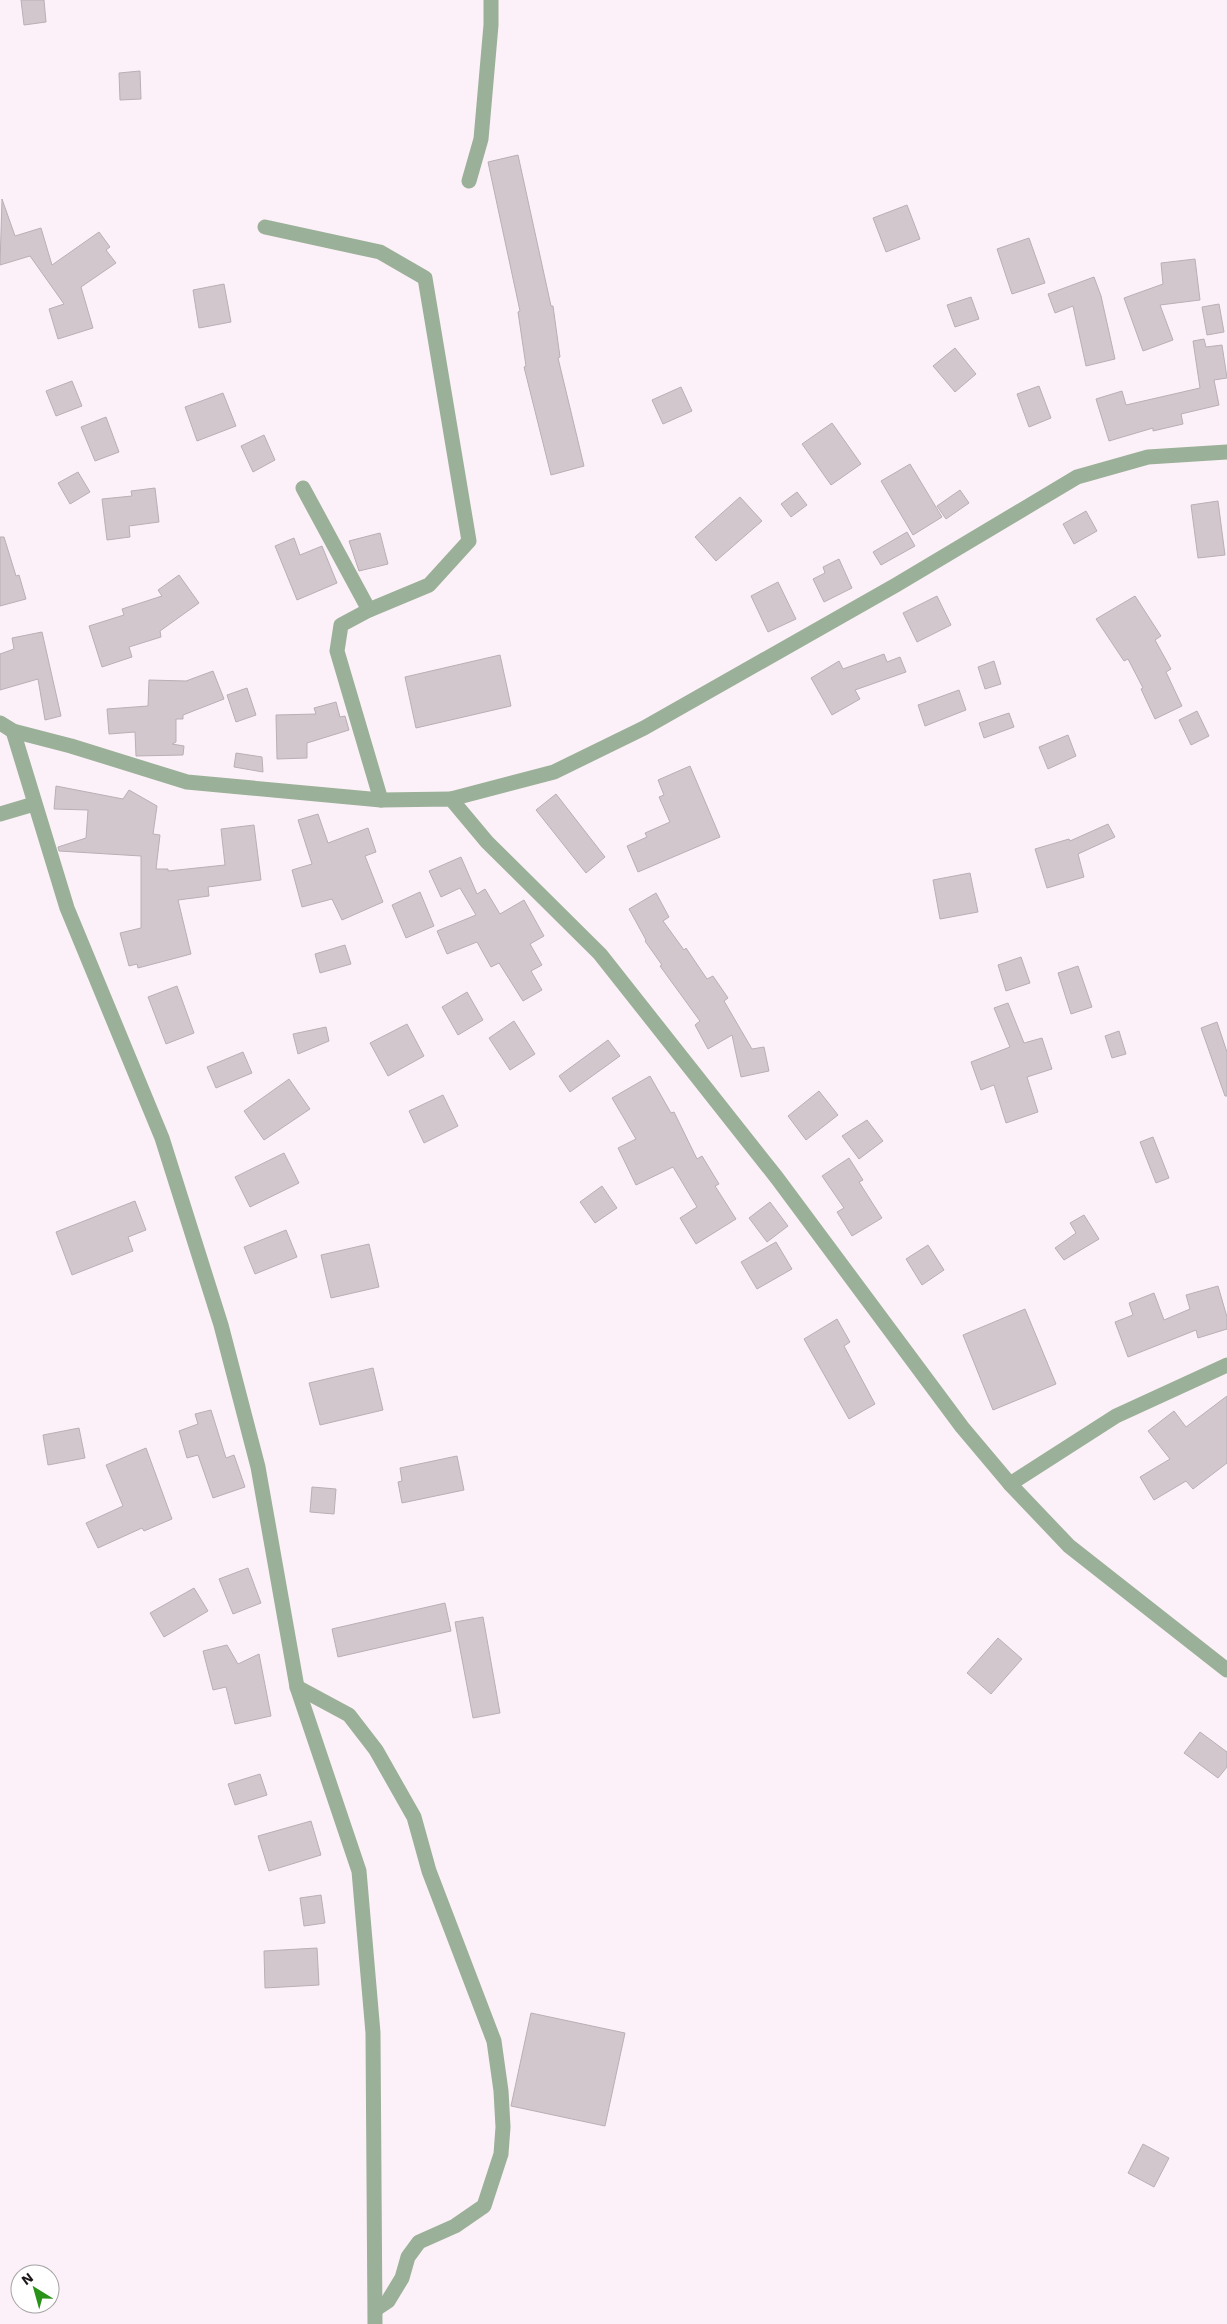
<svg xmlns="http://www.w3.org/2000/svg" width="1227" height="2324" viewBox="0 0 1227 2324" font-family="'Work Sans',sans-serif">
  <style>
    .building { fill: #d2c7cd; stroke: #baafb5 }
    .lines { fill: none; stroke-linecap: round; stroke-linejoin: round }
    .minor { stroke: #9bb098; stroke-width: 15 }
    .tertiary { stroke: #9bb098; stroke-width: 15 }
  </style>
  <rect width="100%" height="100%" fill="#fcf1f8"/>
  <!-- building -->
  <g class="building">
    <path d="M21,0h23l2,22 -22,3z"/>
    <path d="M140,71l1,28 -21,1 -1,-27z"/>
    <path d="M518,155l33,151h2l7,51 -2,1 26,108 -33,9 -27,-108 2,-1 -8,-54 2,-1 -32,-149z"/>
    <path d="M2,199l13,37 26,-8 11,37 47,-33 11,15 -4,3 10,13 -35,24 12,41 -35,11 -9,-30 15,-5 -34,-48 -30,9z"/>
    <path d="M907,205l13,34 -34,13 -13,-34z"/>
    <path d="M1029,238l16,45 -33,11 -15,-45z"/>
    <path d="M1195,259l5,41 -40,5 13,35 -30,11 -19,-53 39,-14 -2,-21z"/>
    <path d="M1094,277l7,19 14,63 -29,7 -13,-60 -18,7 -7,-19z"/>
    <path d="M224,284l7,38 -32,6 -6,-38z"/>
    <path d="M971,297l8,22 -24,8 -8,-22z"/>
    <path d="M1219,304l5,28 -17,3 -5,-28z"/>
    <path d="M1204,339l2,8 16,-2 5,33 -13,2 5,25 -38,9 2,10 -30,7v-3l-44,13 -13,-42 26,-8 4,14 74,-17 -7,-47z"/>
    <path d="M955,348l21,26 -21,18 -22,-26z"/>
    <path d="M72,381l10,25 -26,10 -10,-25z"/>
    <path d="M1039,386l12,32 -22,9 -12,-33z"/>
    <path d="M681,387l11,24 -29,13 -11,-24z"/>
    <path d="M223,393l13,33 -39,15 -12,-34z"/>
    <path d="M106,417l13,35 -24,9 -14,-34z"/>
    <path d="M832,423l29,41 -30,21 -29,-41z"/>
    <path d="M264,435l11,25 -22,12 -12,-26z"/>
    <path d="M910,464l32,53 -29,18 -32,-54z"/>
    <path d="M78,472l12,20 -20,12 -12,-21z"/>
    <path d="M155,488l4,34 -30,4 1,11 -23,3 -5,-41 30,-3 -1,-5z"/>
    <path d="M960,490l9,13 -23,16 -9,-13z"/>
    <path d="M797,492l10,13 -16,12 -10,-13z"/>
    <path d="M740,497l22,24 -46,40 -21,-24z"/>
    <path d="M1218,501l7,54 -27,3 -7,-53z"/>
    <path d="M1086,511l11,20 -23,13 -11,-20z"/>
    <path d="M907,532l8,14 -34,19 -8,-13z"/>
    <path d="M380,533l8,31 -29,7 -10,-30z"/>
    <path d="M0,537h4l12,39 3,-1 7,24 -26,7z"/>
    <path d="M294,538l6,17 22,-9 15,37 -40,17 -22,-54z"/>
    <path d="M839,559l13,29 -28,14 -11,-23 12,-6 -2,-6z"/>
    <path d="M179,575l20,28 -39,28 1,6 -32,10 3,10 -30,10 -13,-41 35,-11 -2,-6 40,-13 -4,-6z"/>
    <path d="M778,582l18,37 -28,13 -17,-36z"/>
    <path d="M937,596l14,29 -34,17 -14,-29z"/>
    <path d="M1135,596l26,40 -6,4 16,29 -5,3 16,34 -27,13 -14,-30 2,-1 -15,-29 -4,2 -28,-42z"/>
    <path d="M42,632l19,84 -16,4 -7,-41 -38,11v-36l14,-5 -2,-11z"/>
    <path d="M884,654l3,8 13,-5 6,15 -51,18 5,9 -28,16 -21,-37 28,-17 4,8z"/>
    <path d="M500,655l11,51 -95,22 -11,-51z"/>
    <path d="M994,661l7,23 -16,5 -7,-22z"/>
    <path d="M213,671l11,28 -41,16v4h-7v23l-4,2 12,2 -1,9 -47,1 -1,-24 -26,2 -2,-25 41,-3 1,-26 37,1z"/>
    <path d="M247,688l9,27 -20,7 -9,-27z"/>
    <path d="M959,690l7,20 -41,16 -7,-21z"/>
    <path d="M336,702l4,15 5,-1 4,14 -42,13v15l-30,1 -1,-44 40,-1 -2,-6z"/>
    <path d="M1197,711l12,25 -18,9 -12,-25z"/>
    <path d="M1009,713l5,14 -30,11 -5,-15z"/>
    <path d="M1068,735l8,21 -28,13 -9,-22z"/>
    <path d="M236,753l26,4 1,15 -29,-5z"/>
    <path d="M690,766l30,71 -82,35 -11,-26 20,-9 -2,-4 25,-11 -11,-25 5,-2 -6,-15z"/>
    <path d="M56,786l67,13 6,-9 28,16 -4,28 7,1 -4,34h12v2l57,-6 -4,-36 33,-4 7,55 -53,7 1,9 -31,4 13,54 -53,14 -1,-4 -8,2 -9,-33 21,-5v-72l-82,-5 -1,-4 28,-9 2,-28 -34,-1z"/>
    <path d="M556,794l49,63 -19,16 -50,-63z"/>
    <path d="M318,814l10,29 40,-15 8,24 -11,4 18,46 -41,18 -10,-21 -30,8 -10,-37 20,-6 -14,-44z"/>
    <path d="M1108,824l7,13 -37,17 6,23 -37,11 -12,-39 34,-10 1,2z"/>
    <path d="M461,857l16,37 8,-5 15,25 24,-14 20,36 -14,8 12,21 -11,6 11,19 -19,11 -24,-38 -8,4 -14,-25 -30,12 -10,-23 39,-16 -16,-27 -19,9 -12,-26z"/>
    <path d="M970,873l8,39 -38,7 -7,-39z"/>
    <path d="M420,892l14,34 -28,12 -14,-33z"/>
    <path d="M656,893l13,24 -6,4 21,29 2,-2 21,31 6,-3 15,22 -4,3 28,48 12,-2 5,24 -28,6 -9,-42 -24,14 -13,-24 5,-4 -40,-55 2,-1 -17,-24 1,-1 -17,-31z"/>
    <path d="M345,945l6,19 -31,9 -5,-19z"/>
    <path d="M1021,957l9,26 -24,8 -8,-26z"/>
    <path d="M1078,966l14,41 -21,7 -13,-41z"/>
    <path d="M177,986l17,47 -28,11 -18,-47z"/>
    <path d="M467,992l16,28 -25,15 -16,-28z"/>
    <path d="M1008,1003l16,40 18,-5 10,31 -25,8 11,35 -32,11 -12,-38 -13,5 -10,-28 39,-15 -16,-39z"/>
    <path d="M514,1021l21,33 -25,16 -21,-32z"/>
    <path d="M1217,1022l10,30v44h-2l-24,-68z"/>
    <path d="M407,1024l17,32 -36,20 -18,-33z"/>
    <path d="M326,1027l3,14 -31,13 -5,-20z"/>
    <path d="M1119,1031l7,23 -14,4 -7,-22z"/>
    <path d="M608,1040l12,16 -50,36 -11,-16z"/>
    <path d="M243,1052l9,21 -36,15 -9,-21z"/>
    <path d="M650,1076l21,37 3,-1 23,47 5,-3 17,28 -4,2 21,33 -40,25 -16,-26 17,-11 -24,-40 -37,18 -18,-37 18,-9 -24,-41z"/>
    <path d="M289,1079l21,30 -46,31 -20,-29z"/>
    <path d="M819,1091l19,24 -32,25 -18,-24z"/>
    <path d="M443,1095l15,31 -34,17 -15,-32z"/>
    <path d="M867,1120l16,21 -24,18 -17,-23z"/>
    <path d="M1153,1137l16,41 -13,5 -16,-41z"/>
    <path d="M284,1153l15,30 -49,24 -15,-30z"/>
    <path d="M849,1158l14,22 -4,2 23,36 -30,18 -15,-24 7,-4 -22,-32z"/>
    <path d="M602,1186l15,22 -22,15 -15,-21z"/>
    <path d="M135,1201l11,29 -18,7 5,14 -61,24 -16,-43z"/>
    <path d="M770,1202l18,24 -21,16 -18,-24z"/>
    <path d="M1084,1215l15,24 -35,21 -9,-12 21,-15 -6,-10z"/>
    <path d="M286,1230l11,27 -42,17 -11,-27z"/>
    <path d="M776,1242l16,27 -35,20 -16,-27z"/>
    <path d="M369,1244l10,43 -48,11 -10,-43z"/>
    <path d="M928,1245l16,25 -22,15 -16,-26z"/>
    <path d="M1218,1286l9,31v12l-29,9 -2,-8 -68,27 -13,-35 18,-7 -4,-12 25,-10 10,27 26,-11 -4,-14z"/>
    <path d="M1025,1309l31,75 -63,26 -30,-75z"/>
    <path d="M837,1319l13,23 -6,4 31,58 -26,15 -45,-80z"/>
    <path d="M373,1368l10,42 -63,15 -11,-42z"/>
    <path d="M1227,1396v67l-34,26 -7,-8 -32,19 -14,-23 30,-18 -22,-28 26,-20 12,16z"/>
    <path d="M211,1410l15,48 8,-3 11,32 -32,11 -15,-43 -11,3 -8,-27 19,-7 -3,-10z"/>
    <path d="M79,1428l6,30 -37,7 -5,-30z"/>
    <path d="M146,1448l26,71 -28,12 -2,-3 -44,20 -12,-25 37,-17 -17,-41z"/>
    <path d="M457,1456l7,34 -62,13 -4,-21 4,-1 -2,-13z"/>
    <path d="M312,1487l24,2 -2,25 -24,-2z"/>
    <path d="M248,1568l13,35 -28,11 -14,-35z"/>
    <path d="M194,1588l14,23 -44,26 -14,-24z"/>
    <path d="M445,1603l6,28 -113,26 -6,-28z"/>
    <path d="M483,1617l17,96 -27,5 -18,-96z"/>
    <path d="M998,1638l24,21 -31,35 -24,-21z"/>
    <path d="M227,1645l11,19 21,-10 12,62 -36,8 -9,-37 -13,3 -10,-39z"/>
    <path d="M1200,1732l27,20v15l-9,11 -34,-25z"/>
    <path d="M260,1774l7,21 -32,10 -7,-21z"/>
    <path d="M311,1821l10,34 -52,16 -11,-35z"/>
    <path d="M321,1895l4,28 -21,3 -4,-28z"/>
    <path d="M317,1948l2,37 -54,3 -1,-37z"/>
    <path d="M531,2013l94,20 -20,93 -94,-20z"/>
    <path d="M1143,2144l26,14 -15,29 -26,-14z"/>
  </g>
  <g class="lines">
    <!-- minor -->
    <g class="minor">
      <path d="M469,181l12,-42 10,-114v-25"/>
      <path d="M265,227l115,25 45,26 44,263 -40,44 -60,25 -28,15 -4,26 44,149"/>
      <path d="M303,488l66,122"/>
      <path d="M451,799l103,-27 90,-44 252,-143 181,-108 71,-20 79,-5"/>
      <path d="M0,814l34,-10"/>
      <path d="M1010,1484l106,-68 111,-51"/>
      <path d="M297,1687l52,28 27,35 38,67 15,54 65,170 7,50 2,36 -2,27 -17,52 -29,20 -36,16 -11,15 -6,21 -14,23 -12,8"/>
    </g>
    <!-- tertiary -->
    <g class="tertiary">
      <path d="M0,723l13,8 58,15 116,36 194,18 70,-1 36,43 113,112 177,224 185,249 48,57 59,62 158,124"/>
      <path d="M13,731l54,177 95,230 59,187 37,142 39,220 62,184 14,162 2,291"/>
    </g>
  </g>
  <!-- north arrow -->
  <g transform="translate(35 2289) rotate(323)"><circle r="24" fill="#ffffff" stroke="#a4a3a4"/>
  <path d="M0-4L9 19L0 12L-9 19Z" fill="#299218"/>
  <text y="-8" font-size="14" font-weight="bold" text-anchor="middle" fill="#1c181b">N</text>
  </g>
</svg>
